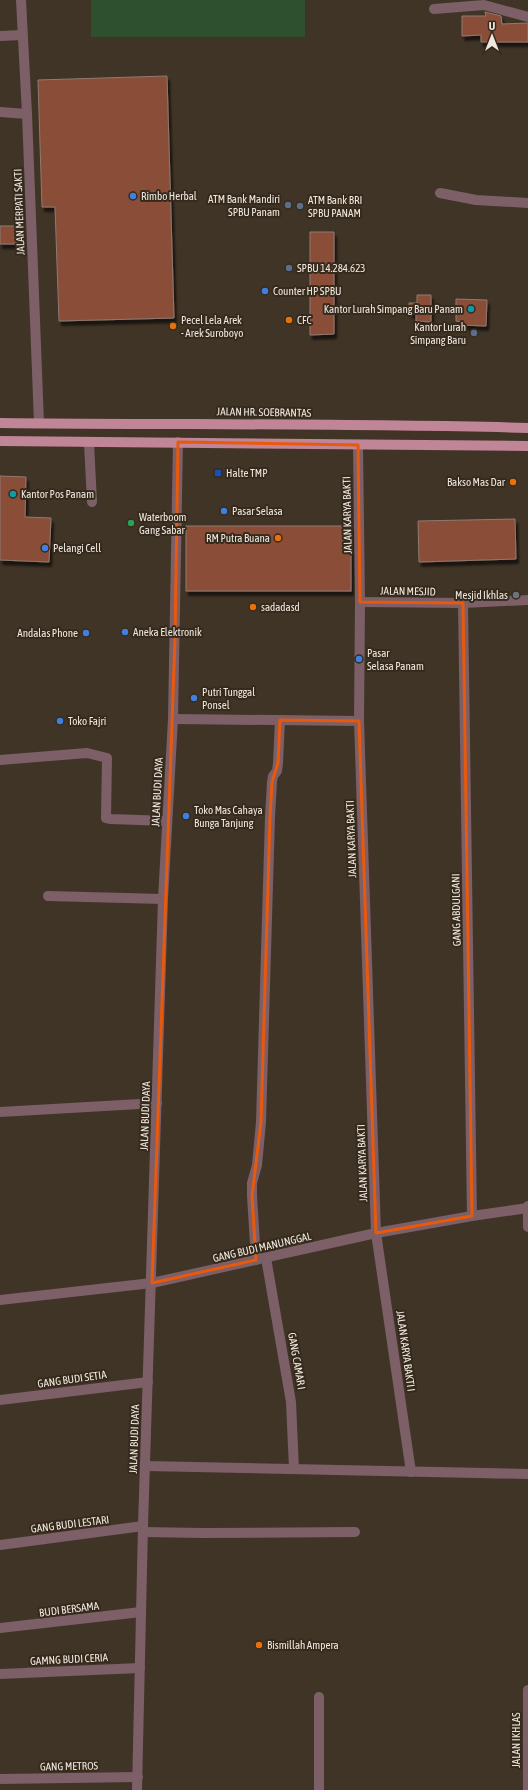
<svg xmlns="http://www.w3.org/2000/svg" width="528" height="1790" viewBox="0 0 528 1790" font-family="'Asap Condensed',sans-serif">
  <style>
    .green { fill: #2e502f }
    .building { fill: #8a4d37; stroke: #8f7a72; filter: url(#shadow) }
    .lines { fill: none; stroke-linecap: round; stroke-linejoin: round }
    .minor { stroke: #7c5f67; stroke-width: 10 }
    .major { stroke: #c08596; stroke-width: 10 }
    .marked { fill: none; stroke: #e8590c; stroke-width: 3; stroke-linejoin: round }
    .shop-dot { fill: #3f7fe0; stroke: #352a1c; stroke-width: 1.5 }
    .service-dot { fill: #5c6f8a; stroke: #352a1c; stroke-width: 1.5 }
    .culture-dot { fill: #0f9aa8; stroke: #352a1c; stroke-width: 1.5 }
    .food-dot { fill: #e8710a; stroke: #352a1c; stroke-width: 1.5 }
    .transit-dot { fill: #1a4fb4; stroke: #352a1c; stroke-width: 1.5 }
    .leisure-dot { fill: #2e9e5b; stroke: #352a1c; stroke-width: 1.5 }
    .worship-dot { fill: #6b7280; stroke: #352a1c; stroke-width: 1.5 }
    .labels { text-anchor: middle; stroke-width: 4; stroke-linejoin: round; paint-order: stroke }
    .poi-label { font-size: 11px; fill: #f0e8e0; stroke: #352a1c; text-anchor: start }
    .street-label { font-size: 11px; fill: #f0e8e0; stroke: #352a1c }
  </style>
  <defs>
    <filter id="shadow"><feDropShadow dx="2.5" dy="4.5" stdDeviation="1" flood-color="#0009"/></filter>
  </defs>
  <rect width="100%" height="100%" fill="#403426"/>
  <!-- green -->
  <rect class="green" x="91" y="0" width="214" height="37"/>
  <!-- building -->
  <g class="building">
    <path d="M485,12l16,4 1,8 26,-1v19h-47v-7l-19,1v-20h24z"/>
    <path d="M167,76l7,242 -115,3 -4,-114h-13l-4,-127z"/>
    <rect x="0" y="226" width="17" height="18"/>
    <path d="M310,232h24v102l-24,1z"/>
    <path d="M417,295h14v27l-15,-1v-7h-6l-1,-11h8z"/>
    <path d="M456,299l31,1 -1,26 -25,-1v-3l-5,-1z"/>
    <path d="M0,476l26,1 -1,40 26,1 -2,44 -49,-2z"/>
    <path d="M515,519l1,40 -97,3 -1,-41z"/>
    <rect x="186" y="526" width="165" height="65"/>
  </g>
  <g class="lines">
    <!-- minor -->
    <g class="minor">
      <path d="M21,0l6,114 12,309"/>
      <path d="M434,9l50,-4 44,12"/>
      <path d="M0,36l22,-1"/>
      <path d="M0,112l27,2"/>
      <path d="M440,193l36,7 52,3"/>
      <path d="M89,443l3,59"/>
      <path d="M358,445l2,157 -1,119 17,512 35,239"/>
      <path d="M360,602l103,1 65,-3"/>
      <path d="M463,603l9,613"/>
      <path d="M173,719l186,2"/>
      <path d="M0,760l87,-7 20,5 -1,60 5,1 56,2"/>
      <path d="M48,896l115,3"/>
      <path d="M0,1112l157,-9"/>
      <path d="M528,1206v21"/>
      <path d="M266,1258l25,144 3,67"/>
      <path d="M256,1260l-4,-64v-13l5,-18 4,-43 9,-305 2,-35 1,-6 4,-5 1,-8 2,-43"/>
      <path d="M0,1300l152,-17 224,-50 96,-17 56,-8"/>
      <path d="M0,1400l148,-18"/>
      <path d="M145,1466l383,8"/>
      <path d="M143,1532l60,1 152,-1"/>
      <path d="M0,1545l143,-19"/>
      <path d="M0,1628l141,-16"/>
      <path d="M0,1674l140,-6"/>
      <path d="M0,1779l138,-2"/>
      <path d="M137,1790l6,-264 20,-627 10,-180 5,-277"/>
      <path d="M319,1790v-93"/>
      <path d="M528,1790v-100"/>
    </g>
    <!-- major -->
    <g class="major">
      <path d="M0,423c176,2 352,0 528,5"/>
      <path d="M0,441l528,5"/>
    </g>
  </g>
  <!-- marked area -->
  <path class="marked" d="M178,442l180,3 2,157 103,1 9,613 -96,17 -17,-512 -79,-1 -2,43 -6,19 -2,35 -9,305 -9,74 4,64 -104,23 23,-644z"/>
  <!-- markers -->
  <g class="shop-dot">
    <circle cx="133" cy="196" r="4"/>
    <circle cx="265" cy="291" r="4"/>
    <circle cx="224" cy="511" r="4"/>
    <circle cx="45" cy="548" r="4"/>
    <circle cx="125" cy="632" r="4"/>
    <circle cx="86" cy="633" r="4"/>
    <circle cx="359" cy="659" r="4"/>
    <circle cx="194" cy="698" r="4"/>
    <circle cx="60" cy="721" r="4"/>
    <circle cx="186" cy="816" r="4"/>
  </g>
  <g class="service-dot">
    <circle cx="288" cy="205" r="4"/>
    <circle cx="300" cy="206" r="4"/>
    <circle cx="289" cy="268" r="4"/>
    <circle cx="474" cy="333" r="4"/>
  </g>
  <g class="culture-dot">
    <circle cx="471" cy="309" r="4"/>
    <circle cx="13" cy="494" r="4"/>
  </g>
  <g class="food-dot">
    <circle cx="289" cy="320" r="4"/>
    <circle cx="173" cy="326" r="4"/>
    <circle cx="513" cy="482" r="4"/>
    <circle cx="278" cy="538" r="4"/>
    <circle cx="253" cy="607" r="4"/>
    <circle cx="259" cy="1645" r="4"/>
  </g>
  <rect class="transit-dot" x="214" y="469" width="8" height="8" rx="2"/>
  <circle class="leisure-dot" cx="131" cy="523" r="4"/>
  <circle class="worship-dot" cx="516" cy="595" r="4"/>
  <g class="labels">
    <!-- poi labels -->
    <g class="poi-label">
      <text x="141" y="200">Rimbo Herbal</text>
      <text x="280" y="203" text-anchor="end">ATM Bank Mandiri<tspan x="280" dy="13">SPBU Panam</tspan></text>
      <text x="308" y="204">ATM Bank BRI<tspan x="308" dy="13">SPBU PANAM</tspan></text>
      <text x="297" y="272">SPBU 14.284.623</text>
      <text x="273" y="295">Counter HP SPBU</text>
      <text x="463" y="313" text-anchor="end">Kantor Lurah Simpang Baru Panam</text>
      <text x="181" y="324">Pecel Lela Arek<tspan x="181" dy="13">- Arek Suroboyo</tspan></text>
      <text x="297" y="324">CFC</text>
      <text x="466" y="331" text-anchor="end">Kantor Lurah<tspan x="466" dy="13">Simpang Baru</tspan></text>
      <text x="226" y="477">Halte TMP</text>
      <text x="505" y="486" text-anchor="end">Bakso Mas Dar</text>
      <text x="21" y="498">Kantor Pos Panam</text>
      <text x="232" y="515">Pasar Selasa</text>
      <text x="139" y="521">Waterboom<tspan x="139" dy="13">Gang Sabar</tspan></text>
      <text x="270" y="542" text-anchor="end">RM Putra Buana</text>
      <text x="53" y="552">Pelangi Cell</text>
      <text x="508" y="599" text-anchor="end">Mesjid Ikhlas</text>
      <text x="261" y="611">sadadasd</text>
      <text x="133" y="636">Aneka Elektronik</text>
      <text x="78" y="637" text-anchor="end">Andalas Phone</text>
      <text x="367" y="657">Pasar<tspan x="367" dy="13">Selasa Panam</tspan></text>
      <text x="202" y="696">Putri Tunggal<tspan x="202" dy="13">Ponsel</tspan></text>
      <text x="68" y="725">Toko Fajri</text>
      <text x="194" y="814">Toko Mas Cahaya<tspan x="194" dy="13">Bunga Tanjung</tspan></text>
      <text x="267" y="1649">Bismillah Ampera</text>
    </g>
    <!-- street labels -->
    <g class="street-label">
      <text transform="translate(19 212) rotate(-92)" y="4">JALAN MERPATI SAKTI</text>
      <text transform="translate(264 412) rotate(1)" y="4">JALAN HR. SOEBRANTAS</text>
      <text transform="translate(347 515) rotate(-91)" y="4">JALAN KARYA BAKTI</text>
      <text transform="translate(408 591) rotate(1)" y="4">JALAN MESJID</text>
      <text transform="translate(157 792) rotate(-87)" y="4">JALAN BUDI DAYA</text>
      <text transform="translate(351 839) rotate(-92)" y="4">JALAN KARYA BAKTI</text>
      <text transform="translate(456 910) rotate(-91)" y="4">GANG ABDULGANI</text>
      <text transform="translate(145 1116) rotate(-88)" y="4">JALAN BUDI DAYA</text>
      <text transform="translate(362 1163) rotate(-92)" y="4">JALAN KARYA BAKTI</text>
      <text transform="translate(262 1247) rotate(-13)" y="4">GANG BUDI MANUNGGAL</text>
      <text transform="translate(406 1351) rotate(82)" y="4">JALAN KARYA BAKTI I</text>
      <text transform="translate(297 1361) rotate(80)" y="4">GANG CAMAR I</text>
      <text transform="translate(72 1379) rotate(-8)" y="4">GANG BUDI SETIA</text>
      <text transform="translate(134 1439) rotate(-88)" y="4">JALAN BUDI DAYA</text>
      <text transform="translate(70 1524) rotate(-7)" y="4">GANG BUDI LESTARI</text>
      <text transform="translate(69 1609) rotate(-7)" y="4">BUDI BERSAMA</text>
      <text transform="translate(69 1659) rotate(-3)" y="4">GAMNG BUDI CERIA</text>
      <text transform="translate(516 1740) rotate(-90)" y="4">JALAN IKHLAS</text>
      <text transform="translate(69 1766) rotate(-1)" y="4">GANG METROS</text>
    </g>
  </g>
  <!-- north arrow -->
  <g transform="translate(492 36)" stroke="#352a1c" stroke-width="3" paint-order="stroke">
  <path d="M0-3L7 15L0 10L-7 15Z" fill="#f0e8e0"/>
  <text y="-6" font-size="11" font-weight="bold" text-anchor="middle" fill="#f0e8e0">U</text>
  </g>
</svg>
